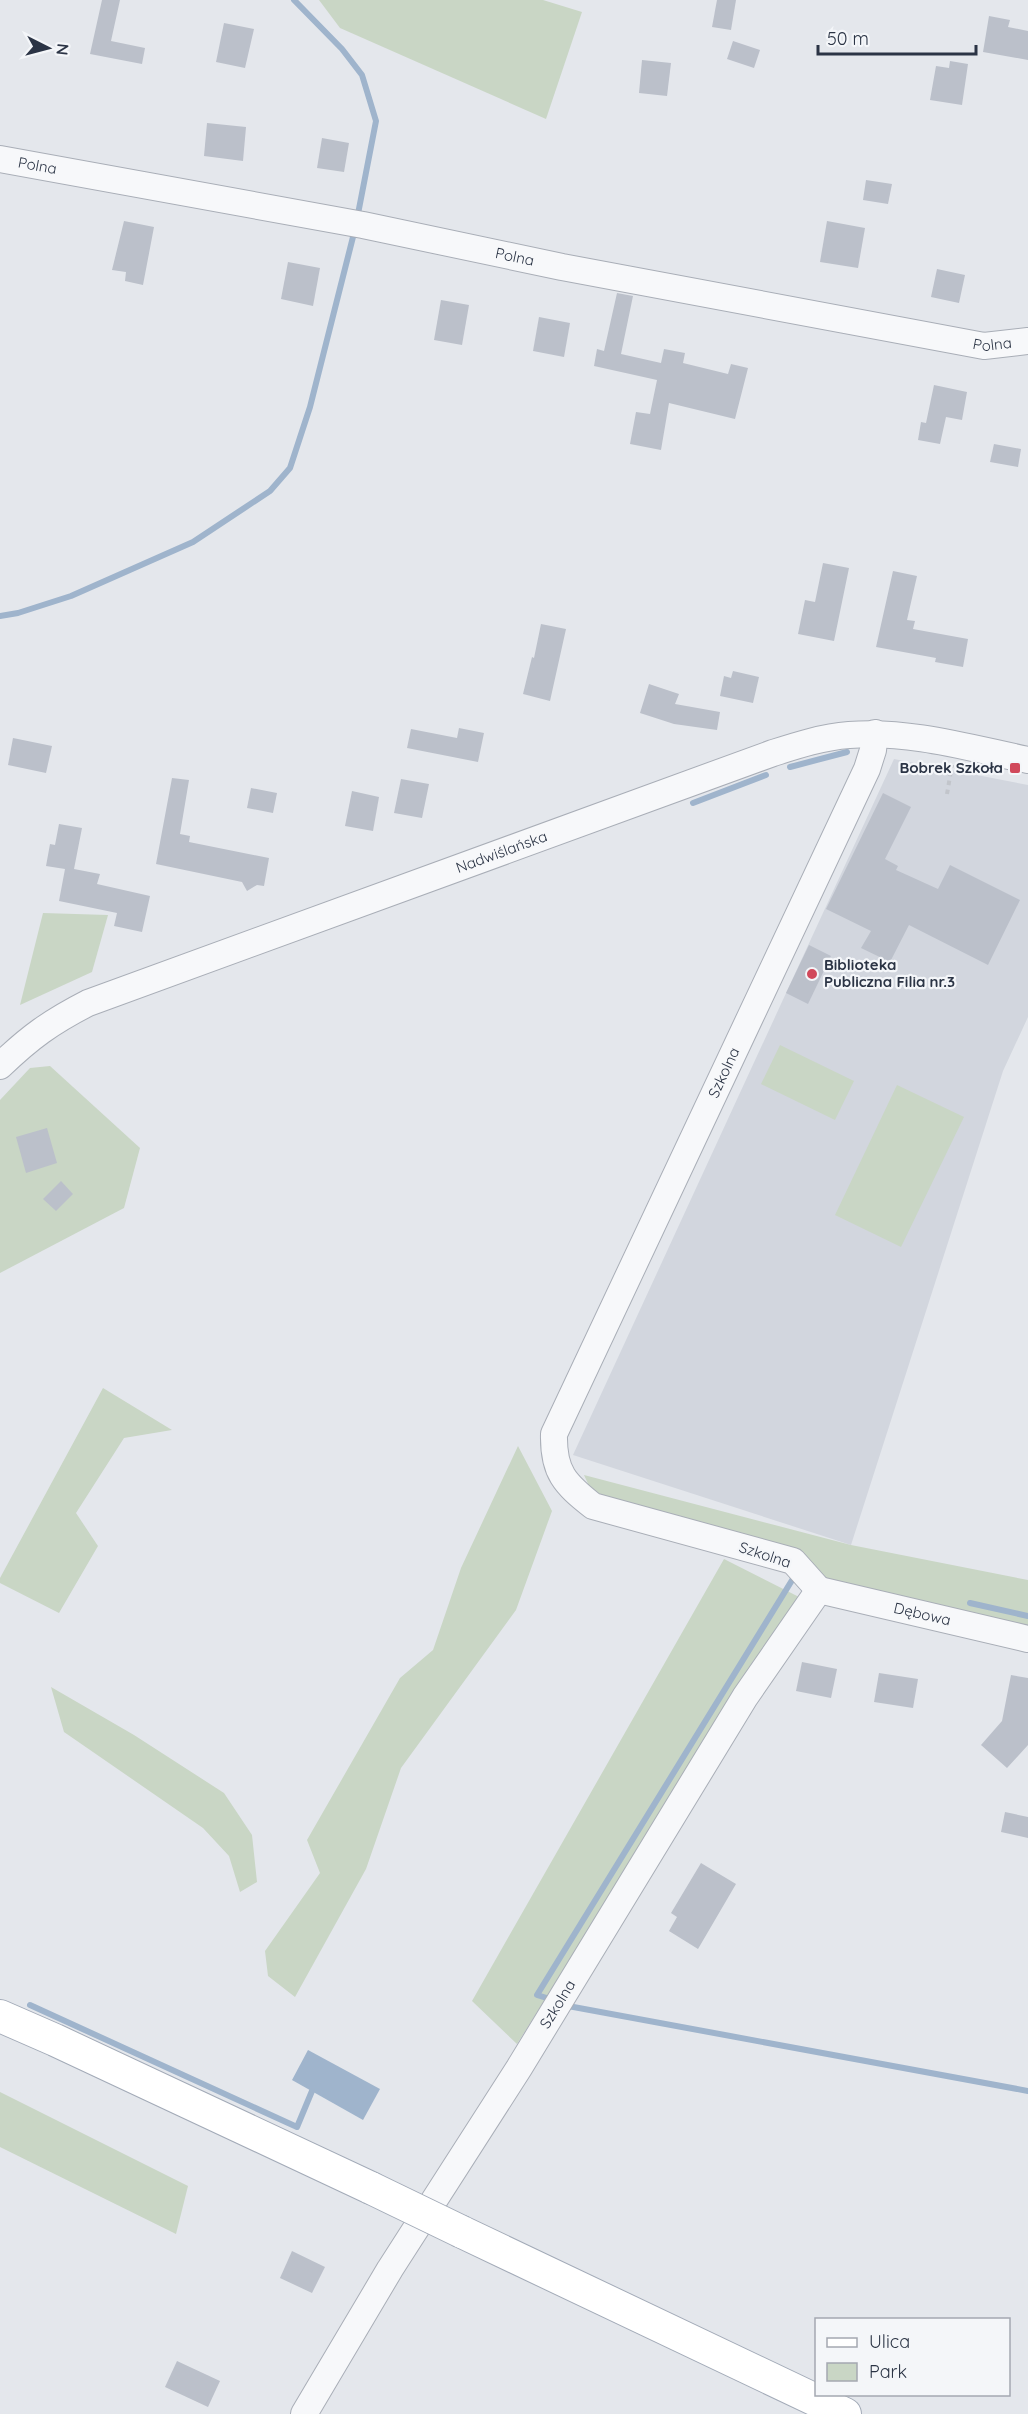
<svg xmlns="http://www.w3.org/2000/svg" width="1028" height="2414" viewBox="0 0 1028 2414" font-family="Quicksand,sans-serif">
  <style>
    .built { fill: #d2d6de }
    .green { fill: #c9d6c5 }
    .water { fill: #9fb4cc }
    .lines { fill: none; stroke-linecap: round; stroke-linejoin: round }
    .stream { stroke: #9fb4cc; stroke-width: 6 }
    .building { fill: #bbc0ca }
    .minor-casing { stroke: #a9aeb7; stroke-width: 28 }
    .major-casing { stroke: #a3abb8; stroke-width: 34 }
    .path { stroke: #c2c5cb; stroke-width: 4; stroke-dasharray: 4.5 4.5; stroke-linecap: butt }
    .minor { stroke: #f7f8fa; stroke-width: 26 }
    .major { stroke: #fff; stroke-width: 32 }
    .major-bridge-casing { stroke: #a3abb8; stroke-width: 34; stroke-linecap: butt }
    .major-bridge { stroke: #fff; stroke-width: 32 }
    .poi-dot { fill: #d1495b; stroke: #f4f6f9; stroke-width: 2 }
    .labels { text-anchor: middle; stroke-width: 4.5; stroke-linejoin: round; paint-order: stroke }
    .street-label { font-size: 15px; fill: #2b3445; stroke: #f4f6f9 }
    .poi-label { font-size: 15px; font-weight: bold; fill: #2b3445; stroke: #f4f6f9; text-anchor: end }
  </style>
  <rect width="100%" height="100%" fill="#e4e7ec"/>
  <!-- built -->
  <path class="built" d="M894,759l134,26v232l-25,54 -152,474 -278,-90z"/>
  <!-- green -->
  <g class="green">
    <path d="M319,0h224l39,12 -36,107 -206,-91z"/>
    <path d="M43,913l65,2 -16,57 -72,33z"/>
    <path d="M780,1045l74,36 -19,39 -74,-36z"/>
    <path d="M50,1066l90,82 -16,60 -124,65v-173l30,-32z"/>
    <path d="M897,1085l67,32 -63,130 -66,-32z"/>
    <path d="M103,1388l69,42 -48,8 -48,75 22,33 -39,67 -59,-30v-5z"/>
    <path d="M518,1446l34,65 -36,99 -115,158 -35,101 -71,128 -27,-21 -3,-25 55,-78 -13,-33 93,-162 33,-28 28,-82z"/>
    <path d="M584,1475l267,70 177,35v51l-202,-46 -231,-86z"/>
    <path d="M724,1559l79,40 -65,94 -221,351 -45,-43z"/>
    <path d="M51,1687l83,48 90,58 28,42 5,47 -17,10 -11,-36 -26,-28 -139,-96z"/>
    <path d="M0,2092l188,94 -12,48 -176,-87z"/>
  </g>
  <!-- water -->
  <path class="water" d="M308,2050l72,39 -17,31 -71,-40z"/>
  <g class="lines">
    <!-- stream -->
    <g class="stream">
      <path d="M294,0l48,49 20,26 14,46 -19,98"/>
      <path d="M0,616l18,-3 53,-17 122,-54 77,-51 20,-23 20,-61 45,-178"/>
      <path d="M790,767l57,-15"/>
      <path d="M693,803l73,-28"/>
      <path d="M970,1603l58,13"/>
      <path d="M550,1999l-13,-4 257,-418"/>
      <path d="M30,2005l267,122 15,-36"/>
      <path d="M568,2006l460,85"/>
    </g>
  </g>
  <!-- building -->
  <g class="building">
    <path d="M102,0h18l-9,41 34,7 -3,16 -52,-10z"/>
    <path d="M717,0h19l-5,30 -19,-3z"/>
    <path d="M989,16l21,4 -2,7 20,4v29l-45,-8z"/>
    <path d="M224,23l30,6 -9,39 -29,-6z"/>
    <path d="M733,41l27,9 -6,18 -27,-9z"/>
    <path d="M642,60l29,3 -4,33 -28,-3z"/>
    <path d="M950,61l18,3 -6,41 -32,-5 6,-34 13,2z"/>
    <path d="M207,123l39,4 -3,34 -39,-5z"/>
    <path d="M322,138l27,5 -5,29 -27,-4z"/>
    <path d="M866,180l26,4 -4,20 -25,-4z"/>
    <path d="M124,221l30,6 -11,58 -18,-4 1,-9 -14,-2z"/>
    <path d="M827,221l38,7 -7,40 -38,-6z"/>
    <path d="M288,262l32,6 -7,38 -32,-7z"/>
    <path d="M937,269l28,6 -6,28 -28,-6z"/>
    <path d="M617,293l16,3 -12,58 40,9 3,-14 21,4 -2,10 45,11 3,-10 17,4 -13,51 -66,-16 -8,47 -31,-6 6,-32 14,2 7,-34 -63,-14 3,-17 7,2z"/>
    <path d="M441,300l28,5 -7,40 -28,-5z"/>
    <path d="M539,317l31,6 -6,34 -31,-6z"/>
    <path d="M934,385l33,7 -5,28 -16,-3 -6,27 -22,-4 3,-18 5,1z"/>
    <path d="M994,444l27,5 -3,18 -28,-5z"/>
    <path d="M823,563l26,5 -15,73 -36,-7 7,-34 10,2z"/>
    <path d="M893,571l24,5 -10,44 8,1 -2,8 55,10 -5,28 -28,-5 1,-4 -60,-11z"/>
    <path d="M541,624l25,5 -16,72 -27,-7 9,-37 2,1z"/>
    <path d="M733,671l26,6 -6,26 -33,-7 4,-20 7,2z"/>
    <path d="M649,684l30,10 -4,10 45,8 -3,18 -43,-6 -34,-11z"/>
    <path d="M459,728l25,5 -6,29 -71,-14 4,-19 46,9z"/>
    <path d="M13,738l39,8 -6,27 -38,-8z"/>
    <path d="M172,778l17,2 -9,54 10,2 -1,6 80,16 -5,28 -7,-1 -10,6 -5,-9 -86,-18z"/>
    <path d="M401,779l28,5 -7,34 -28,-5z"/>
    <path d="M251,788l26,5 -4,20 -26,-5z"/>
    <path d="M352,791l27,6 -6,34 -28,-5z"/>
    <path d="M883,793l28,14 -26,52 13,7 -2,4 42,19 12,-24 70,35 -32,65 -79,-40 -19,37 -29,-14 10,-17 -45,-22z"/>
    <path d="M59,824l23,4 -8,41 26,5 -3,10 53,12 -8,36 -28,-6 3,-13 -58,-12 6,-32 -19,-3 4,-22 5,1z"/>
    <path d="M809,945l22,11 -23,48 -22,-11z"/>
    <path d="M47,1128l10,35 -31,10 -10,-36z"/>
    <path d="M61,1181l12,13 -17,17 -13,-12z"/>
    <path d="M802,1662l35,7 -6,29 -35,-7z"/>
    <path d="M879,1673l39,6 -5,29 -39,-6z"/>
    <path d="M1011,1675l17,3v67l-21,23 -26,-23 21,-24z"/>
    <path d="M1005,1812l23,5v21l-27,-6z"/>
    <path d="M701,1863l35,21 -38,65 -29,-18 8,-14 -6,-4z"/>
    <path d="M292,2251l33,16 -13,26 -32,-15z"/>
    <path d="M177,2361l43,20 -12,26 -43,-20z"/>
  </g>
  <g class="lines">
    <!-- minor casing -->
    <g class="minor-casing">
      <g id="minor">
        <path id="s1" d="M0,159l363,66 199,42 422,79 44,-5"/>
        <path id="s2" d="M0,1066c30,-29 51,-44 88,-63l685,-250c25,-8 50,-16 76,-18 60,-5 121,13 179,25"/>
        <path id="s3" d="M819,1590l-26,-29 -200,-55c-28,-22 -40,-34 -39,-72l313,-665 6,-19 2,-17"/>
        <path id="s4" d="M819,1590l209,49"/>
        <path id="s5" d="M304,2414l86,-145 129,-201 226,-371 74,-107"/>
      </g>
    </g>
    <!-- major casing -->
    <g class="major-casing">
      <g id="major">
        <path d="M0,2016l55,24 316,148"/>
        <path d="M462,2232l383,182"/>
      </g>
    </g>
    <!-- path -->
    <path class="path" d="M947,794l5,-29"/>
    <!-- minor -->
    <use href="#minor" class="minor"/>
    <!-- major -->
    <use href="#major" class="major"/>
    <!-- major-bridge casing -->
    <g class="major-bridge-casing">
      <path id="major-bridge" d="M371,2188l91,44"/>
    </g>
    <!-- major-bridge -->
    <use href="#major-bridge" class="major-bridge"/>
  </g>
  <!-- markers -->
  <g class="poi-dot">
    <rect x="1009" y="762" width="12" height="12" rx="3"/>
    <circle cx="812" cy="974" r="6"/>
  </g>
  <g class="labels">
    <!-- street labels -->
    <g class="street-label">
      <text dy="5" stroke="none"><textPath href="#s1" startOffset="38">Polna</textPath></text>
      <text dy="5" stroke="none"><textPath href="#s1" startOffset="524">Polna</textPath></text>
      <text dy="5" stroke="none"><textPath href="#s1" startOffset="1010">Polna</textPath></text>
      <text dy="5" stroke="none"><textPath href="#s2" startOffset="549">Nadwiślańska</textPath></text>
      <text dy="5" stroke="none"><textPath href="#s3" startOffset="732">Szkolna</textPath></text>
      <text transform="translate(765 1555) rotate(18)" y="5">Szkolna</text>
      <text dy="5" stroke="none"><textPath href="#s4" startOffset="106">Dębowa</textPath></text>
      <text dy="5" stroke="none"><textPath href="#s5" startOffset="482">Szkolna</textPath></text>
    </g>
    <!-- poi labels -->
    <g class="poi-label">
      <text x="1003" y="773">Bobrek Szkoła</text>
      <text x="824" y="970" text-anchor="start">Biblioteka<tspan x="824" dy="17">Publiczna Filia nr.3</tspan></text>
    </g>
  </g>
  <!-- legend -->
  <rect x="815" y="2318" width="195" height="78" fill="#f4f6f9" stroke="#a4a8b1" stroke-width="1.5"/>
  <rect x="827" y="2338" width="30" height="9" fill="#ffffff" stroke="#a4a8b1" stroke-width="1.5"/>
  <text x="869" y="2348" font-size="18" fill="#2b3445">Ulica</text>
  <rect x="827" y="2363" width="30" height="18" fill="#c9d6c5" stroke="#a4a8b1" stroke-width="1.5"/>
  <text x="869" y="2378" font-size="18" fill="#2b3445">Park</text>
  <!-- north arrow -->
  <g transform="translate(48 48) rotate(96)" stroke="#f4f6f9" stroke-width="4.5" paint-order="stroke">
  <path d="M0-4.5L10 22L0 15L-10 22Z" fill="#2b3445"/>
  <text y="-9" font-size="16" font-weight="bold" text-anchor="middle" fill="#2b3445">N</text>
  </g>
  <!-- scale -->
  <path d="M818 45v9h158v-9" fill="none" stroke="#2b3445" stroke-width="3"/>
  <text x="827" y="45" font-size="18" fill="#2b3445" stroke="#f4f6f9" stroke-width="4.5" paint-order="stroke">50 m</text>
</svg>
